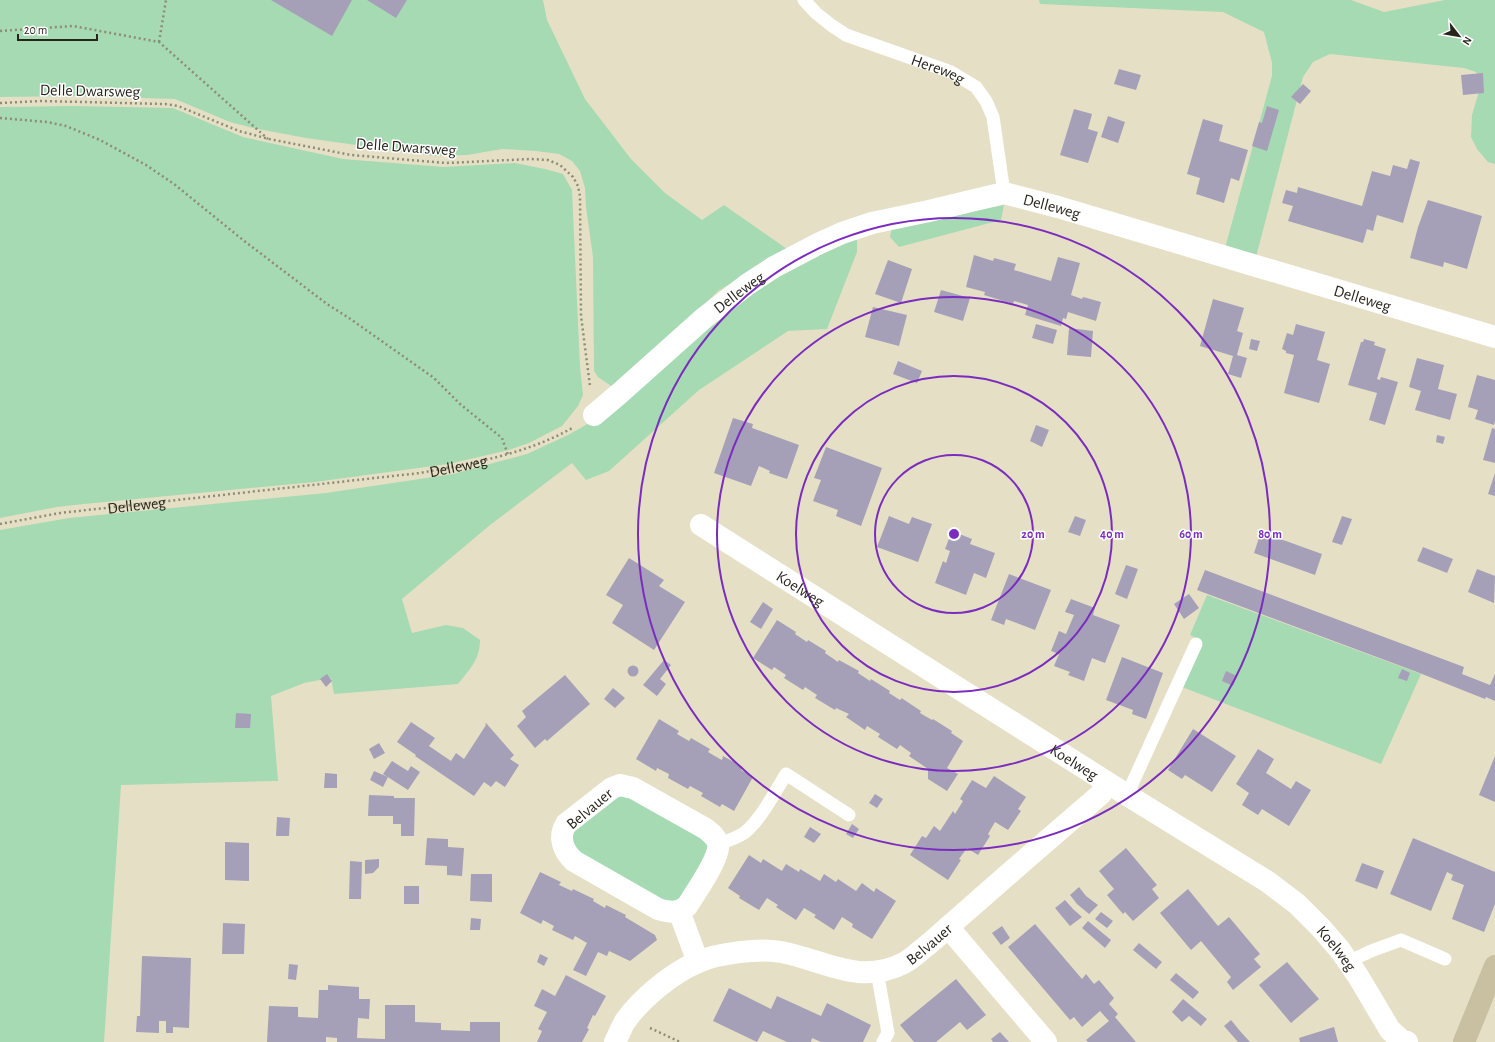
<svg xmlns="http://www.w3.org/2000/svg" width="1495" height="1042" viewBox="0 0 1495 1042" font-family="'Alegreya Sans',sans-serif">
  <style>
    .green { fill: #a5dab3 }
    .building { fill: #a5a0b8 }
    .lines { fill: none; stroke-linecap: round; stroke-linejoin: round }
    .path { stroke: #8e8b78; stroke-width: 2.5; stroke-dasharray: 2 3; stroke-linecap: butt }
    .lane { stroke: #fff; stroke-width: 13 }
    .street { stroke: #fff; stroke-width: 22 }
    .secondary { stroke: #c9bfa1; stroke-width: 22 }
    .ring { fill: none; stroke: #7b2cbf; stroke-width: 2 }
    .labels { text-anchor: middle; stroke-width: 3; stroke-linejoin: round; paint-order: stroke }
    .street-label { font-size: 16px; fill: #26241b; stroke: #fff }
    .centre { fill: #7b2cbf; stroke: #fff; stroke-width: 2 }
    .ring-label { font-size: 12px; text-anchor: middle; font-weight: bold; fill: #7b2cbf; stroke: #fff; stroke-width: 3; stroke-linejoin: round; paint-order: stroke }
  </style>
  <rect width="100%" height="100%" fill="#e5e0c5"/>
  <!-- green -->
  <g class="green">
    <path d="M0,0h543l4,20 38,79 46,60 34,34 37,27 22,-15 63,44 -69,42 -66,64 -33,30 -8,1 -13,-9 -4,-6 -1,-114 -7,-50 -1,-19 -5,-17 -8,-10 -13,-7 -23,-3 -34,-2 -35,6 -32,1 -129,-18 -53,-10 -23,-6 -55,-23 -99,-3 -76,1z"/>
    <path d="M1039,0h312l33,12 61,-12h50v164l-7,-2 -11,-13 -6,-12 1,-22 10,-34 -6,-9 -12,-4 -134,-14 -17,8 -10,15 -47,180 -31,-9 47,-172v-13l-8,-31 -41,-20 -183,-8z"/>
    <path d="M74,106l99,2 70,29 100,22 101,8 71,-4 30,6 18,5 9,16 8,177 3,28 -5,11 -16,20 -33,17 -20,7 -61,14 -133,18 -231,22 -27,3 -57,11v-411z"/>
    <path d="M1004,205l-3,15 -102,27 -9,-10 2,-10z"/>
    <path d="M857,234v18l-30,77 -39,2 -89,59 -90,81 -23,9 -14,-17 -82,62 -88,74 10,34 34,-8 17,3 17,12c0,20 -11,30 -22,44l-124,10 -3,-16 -27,5 -33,13 7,85 -157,4 -17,257h-104v-512l69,-12 257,-25 127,-19 74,-20 41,-19 25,-14 155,-130z"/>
    <path d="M1207,595l214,79 -40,90 -199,-77 20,-46 -12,-6z"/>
    <path d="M623,792l80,43 6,15 -23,45 -17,9 -93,-51 -7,-17z"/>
  </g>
  <!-- building -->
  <g class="building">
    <path d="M271,0h81l-20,36z"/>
    <path d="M367,0h40l-11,18z"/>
    <path d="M1119,69l22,6 -5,15 -22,-6z"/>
    <path d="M1483,73l1,20 -21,2 -2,-20z"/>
    <path d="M1303,84l8,7 -11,13 -9,-7z"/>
    <path d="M1267,106l12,4 -12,41 -15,-5 7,-24 3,1z"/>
    <path d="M1074,109l18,5 -4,15 10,3 -10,31 -28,-8z"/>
    <path d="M1108,116l17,6 -7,21 -17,-6z"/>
    <path d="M1203,119l20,6 -4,16 29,9 -9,31 -8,-3 -7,25 -28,-9 4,-16 -13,-4z"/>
    <path d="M1410,159l10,3 -17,61 -26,-8 -4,16 -6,-2 -4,14 -75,-22 5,-15 -11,-3 4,-13 11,3 1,-6 64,19 10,-35 18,5 3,-11 14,4z"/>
    <path d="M1428,200l54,16 -15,53 -23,-7 -1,5 -33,-9 8,-31z"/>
    <path d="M974,255l19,6 1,-3 22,6 -2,6 37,11 7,-24 22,6 -9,32 11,4 1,-2 18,5 -5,19 -28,-9 -2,7 -3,-1 -2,8 -36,-11 3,-10 -14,-4 -1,3 -29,-9 1,-3 -19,-5z"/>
    <path d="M888,260l24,9 -11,34 -26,-9z"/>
    <path d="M941,290l29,8 -7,23 -29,-9z"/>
    <path d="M1213,299l31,9 -7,23 6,2 -6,22 10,3 -6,20 -13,-4 5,-18 -33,-10z"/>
    <path d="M873,307l34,8 -8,31 -34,-9z"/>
    <path d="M1036,324l21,6 -4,14 -21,-6z"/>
    <path d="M1296,324l29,8 -8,28 13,4 -11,39 -35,-10 10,-38 -8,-2v-2l-4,-2 5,-16 6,2z"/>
    <path d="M1069,328l24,3 -2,26 -24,-2z"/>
    <path d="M1251,339l9,2 -3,10 -8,-2z"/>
    <path d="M1364,339l11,3 -1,3 12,4 -9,30 3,1 1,-3 17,5 -13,43 -16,-5 8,-27 -29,-8 13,-43h2z"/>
    <path d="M1417,358l27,7 -6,24 19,5 -7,26 -35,-10 6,-19 -12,-4z"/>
    <path d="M898,361l24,10 -5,12 -24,-9z"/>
    <path d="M1477,375l18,5v41l-1,4 -19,-6 3,-9 -10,-3z"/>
    <path d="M733,418l20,6 -1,4 47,17 -12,34 -18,-6 1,-2 -11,-5 -8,20 -37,-13z"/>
    <path d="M1036,425l13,5 -7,17 -12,-6z"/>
    <path d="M1492,428l3,1v34l-12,-3z"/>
    <path d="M1437,435l8,2 -2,7 -7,-2z"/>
    <path d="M826,447l56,21 -21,58 -25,-10 2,-6 -25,-9 8,-21 -7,-2z"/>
    <path d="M1495,473v23l-7,-2z"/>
    <path d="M889,516l20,8 3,-7 20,7 -14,38 -41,-15z"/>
    <path d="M1075,516l11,4 -6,16 -12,-4z"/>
    <path d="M1342,516l10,3 -10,26 -10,-3z"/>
    <path d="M952,531l20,8 -2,5 25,9 -9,25 -12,-5 -8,22 -31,-12 8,-22 3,2 4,-12 -5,-2z"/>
    <path d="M1261,532l61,22 -7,21 -61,-22z"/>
    <path d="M1423,547l30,12 -6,14 -30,-12z"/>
    <path d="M629,558l35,22 -5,6 26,16 -31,48 -42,-27 11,-18 -17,-10z"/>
    <path d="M1126,565l12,4 -11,30 -12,-5z"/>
    <path d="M1477,569l18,7 -1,27 -26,-11z"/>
    <path d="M1205,570l259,97 -2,7 28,11 5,-11v27l-9,-4 -1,2 -68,-27 -220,-82z"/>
    <path d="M1009,574l42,16 -16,40 -29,-11 -2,6 -13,-5z"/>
    <path d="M1189,594l10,14 -15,11 -10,-15z"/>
    <path d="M1071,599l24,9 -2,7 27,10 -15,38 -13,-5 -8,23 -16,-6 2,-3 -16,-6 5,-12 -8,-3 8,-20 7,3 8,-19 -9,-3z"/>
    <path d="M763,602l10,7 -12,20 -11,-7z"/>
    <path d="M777,620l19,12 -1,2 12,8 1,-2 18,11 -1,2 13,9 1,-2 20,11 -1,2 12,8 1,-2 19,12 -1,2 11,7 2,-2 1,1 18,12 -1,2 12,7 1,-1 19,12 -1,2 12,8 -16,27 11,6 -11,17 -19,-12v-10l-19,-13 2,-3 -11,-8 -3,4 -19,-12 2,-3 -13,-8 -2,4 -19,-13 3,-3 -13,-6 -1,2 -20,-12 2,-3 -12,-8 -2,3 -19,-12 2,-3 -12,-8 -2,3 -19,-12z"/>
    <path d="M1122,657l41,16 -17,46 -14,-5 1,-4 -27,-10z"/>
    <path d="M664,660l7,5 -11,14 6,5 -9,12 -14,-11z"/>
    <circle cx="633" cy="671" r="5.5"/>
    <path d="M1402,669l8,4 -3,8 -9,-3z"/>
    <path d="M1226,671l11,5 -4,10 -11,-5z"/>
    <path d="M327,674l5,7 -6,6 -6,-8z"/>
    <path d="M565,675l25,29 -43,37 -2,-2 -10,9 -18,-22 9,-9 -4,-6z"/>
    <path d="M613,688l12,10 -10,10 -11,-9z"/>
    <path d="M236,713l15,1 -1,14h-15z"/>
    <path d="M659,719l20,12 -2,3 12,7 2,-3 19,11 -2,3 12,7 2,1 1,-4 20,11 -2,3 12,7 -19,34 -12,-7 -2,3 -19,-11 2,-3 -13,-7 -2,3 -20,-11 1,-4 -12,-6 -1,3 -20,-12z"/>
    <path d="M411,722l24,16 -6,8 22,15 5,-8 8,6 22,-34 -1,-1 1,-1 28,32 -4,4 9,6 -14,22 -9,-6 -5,6 -7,-5 -10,14 -59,-40 1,-1 -19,-13z"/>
    <path d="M1193,729l43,27 -24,36 -27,-17 -3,4 -14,-9z"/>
    <path d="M379,743l6,10 -11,6 -5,-10z"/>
    <path d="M1258,749l16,10 -8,14 25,16 5,-8 15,9 -22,36 -27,-17 -4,6 -16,-10 7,-12 -13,-9z"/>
    <path d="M1495,756v46l-16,-7z"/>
    <path d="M392,761l16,10 3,-5 9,6 -12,18 -25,-16z"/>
    <path d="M374,771l14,6 -5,10 -13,-7z"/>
    <path d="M325,773l12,1v14h-13z"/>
    <path d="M994,776l32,21 -8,12 3,2 -13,19 -13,-8 -7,12 2,2 -12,19 -11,-7 -8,11 2,1 -13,20 -38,-25 12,-19 4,2 8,-12 6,5 13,-20 2,3 8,-13 -3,-2 12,-19 14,8z"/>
    <path d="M875,794l8,5 -6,9 -8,-5z"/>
    <path d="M369,795l25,1v2h21l-1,38h-13v-12h-8v-8h-25z"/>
    <path d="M277,817l13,1 -1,18h-13z"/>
    <path d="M852,824l7,5 -6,9 -7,-4z"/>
    <path d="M810,827l11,7 -7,9 -10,-6z"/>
    <path d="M427,838l21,1v8l16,1 -2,28 -15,-1v-9l-22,-1z"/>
    <path d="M1413,838l82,34v32l-11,28 -32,-13 12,-34 -13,-5 2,-5 -6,-3 -16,39 -41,-17z"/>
    <path d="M225,842l24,1v38l-24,-1z"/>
    <path d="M1126,848l31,37 -5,4 7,9 -26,23 -8,-9 -2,2 -16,-19 7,-6 -15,-18z"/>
    <path d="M749,855l12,8 2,-4 19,12 4,-7 13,8 1,-3 20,12 4,-7 12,8 2,-3 18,12 6,-8 12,9 2,-4 20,13 -24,38 -20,-12 1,-3 -11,-7 -8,13 -20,-13 2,-2 -12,-7 -8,12 -20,-13 2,-2 -11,-7 -8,12 -20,-12 1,-2 -12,-8z"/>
    <path d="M379,859v8l-6,6 -8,1v-14z"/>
    <path d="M350,861l12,1 -1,37h-12z"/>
    <path d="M1362,863l22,8 -7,18 -22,-8z"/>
    <path d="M540,872l21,10 -2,3 13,6 1,-2 21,10 -1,2 12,7 1,-3 20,10 -1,2 30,18 2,5 -27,21 -21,-10 -2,5 -9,-4 -12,24 -13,-6 14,-27 -12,-7 -2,4 -21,-10 2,-4 -11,-6 -2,4 -21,-11z"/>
    <path d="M471,874h21v28l-22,-1z"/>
    <rect x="404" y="886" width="15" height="18"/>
    <path d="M1079,887l7,9 12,9 -9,9 -12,-10 -7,-9z"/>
    <path d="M1188,889l30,37 11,-9 31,37 -6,5 7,8 -28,23 -6,-8 4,-5 -30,-36 -10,9 -31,-37z"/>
    <path d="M1065,900l8,9 9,8 -12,9 -15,-18z"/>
    <path d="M1101,912l12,9 -6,7 -12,-9z"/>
    <path d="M471,918l10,1 -1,11h-10z"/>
    <path d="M1088,921l23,19 -6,8 -23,-20z"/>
    <path d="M223,923l22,1 -1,30h-22z"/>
    <path d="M1035,924l47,55 4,-5 8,10 5,-4 15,18 -5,6 9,10 -3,3 21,25h-48l-2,-2 23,-19 -9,-10 -18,16 -8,-10 -4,3 -62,-73z"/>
    <path d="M1002,926l8,12 -9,7 -9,-12z"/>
    <path d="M1139,943l23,19 -6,7 -23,-19z"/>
    <path d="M540,954l8,4 -4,8 -7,-4z"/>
    <path d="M142,956l49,2 -2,70 -16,-1v6h-7v-12h-7v12l-23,-1 1,-16h3z"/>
    <path d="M1287,962l32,37 -28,24 -32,-38z"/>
    <path d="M289,964l9,1 -2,15 -8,-1z"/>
    <path d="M1176,973l23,19 -6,7 -23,-19z"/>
    <path d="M566,975l40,21 -11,20 -2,-1 -6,13 2,1 -7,13h-45l5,-11 -4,-2 9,-17 -13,-6 8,-17 13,7z"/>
    <path d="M956,979l30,36 -19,15 -7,-8 -24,20h-22l-14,-17z"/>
    <path d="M328,985l31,2v12h11l-1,20 -11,-1 -1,20 28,1v-34h30v17l26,1v7l29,1v-9h30v20h-163v-4l-11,-1v5h-59l2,-36 29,1v10l20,1 1,-28h9z"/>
    <path d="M729,988l42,21 6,-13 44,20 6,-13 44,22 -8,17h-42l-9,-4 -1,4h-24l-24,-11 -6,11 -44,-21z"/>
    <path d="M1183,999l24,20 -6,7 -12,-10 -7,6 -10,-10z"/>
    <path d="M1231,1020l9,11 10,11h-12l-14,-16z"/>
    <path d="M1334,1027l4,15h-38l-1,-4z"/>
    <path d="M1000,1032l9,10h-16l-2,-3z"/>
  </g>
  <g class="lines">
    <!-- path -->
    <g class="path">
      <path d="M0,31l73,-5 86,16 109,97"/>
      <path d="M159,42l7,-42"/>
      <path d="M0,103l41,-2 124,3 13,2 61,25 30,8 82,16 95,8 85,-4 17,1 12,5 13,12 5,9 2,10 1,120 9,70"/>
      <path d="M0,118l47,4 19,4 34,14 46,25 28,19 69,56 84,64 22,14 85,60 26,26 42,34 6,17"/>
      <path id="s1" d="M0,524l60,-11 360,-40c53,-10 107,-19 154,-46"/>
      <path d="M650,1028l30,14"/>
    </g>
    <!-- lane -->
    <g class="lane">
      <path id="s2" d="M804,0l12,13 15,12 15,10 105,37 25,15 10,14 7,16 11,76"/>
      <path d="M1127,795l69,-151"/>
      <path d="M718,844c9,-3 19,-6 26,-11 15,-11 32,-42 42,-59l63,41"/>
      <path d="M1348,962l23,-11 30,-11 44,19"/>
      <path d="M877,971l11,62 -5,9"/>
    </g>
    <!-- street -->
    <g class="street">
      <path id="s3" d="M594,415l26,-22 84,-75 44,-34 26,-17 44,-23 24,-11 30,-10 57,-12 75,-18 54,14 437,130"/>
      <path id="s4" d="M701,525l426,270 141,87 29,22 24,24 19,22 18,26 32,54 11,10 6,2"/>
      <path d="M620,785l13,3 73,41c5,4 10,8 12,14 4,12 -24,52 -31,63 -9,8 -19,6 -29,3l-84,-48c-11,-10 -16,-24 -8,-37l46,-36z"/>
      <path d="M679,911l19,51"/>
      <path d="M948,927l98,115"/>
      <path id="s5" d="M615,1042c4,-7 6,-15 11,-22 16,-22 46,-47 72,-58 21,-9 61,-14 83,-10 43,8 78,34 123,11 9,-5 18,-14 26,-20 14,-12 27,-24 41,-36 43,-38 86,-75 130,-113l5,-12"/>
    </g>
    <!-- secondary -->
    <path class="secondary" d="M1464,1042l31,-76"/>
  </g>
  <!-- distance rings -->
  <g class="ring">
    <circle cx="954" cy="534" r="79"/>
    <circle cx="954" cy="534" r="158"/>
    <circle cx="954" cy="534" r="237"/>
    <circle cx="954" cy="534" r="316"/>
  </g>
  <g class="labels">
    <!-- street labels -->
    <g class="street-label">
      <text dy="6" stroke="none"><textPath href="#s2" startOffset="153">Hereweg</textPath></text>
      <text transform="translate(90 90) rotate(1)" y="6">Delle Dwarsweg</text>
      <text transform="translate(406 146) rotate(4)" y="6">Delle Dwarsweg</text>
      <text dy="6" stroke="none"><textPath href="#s3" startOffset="526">Delleweg</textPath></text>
      <text dy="6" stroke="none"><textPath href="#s3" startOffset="190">Delleweg</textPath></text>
      <text dy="6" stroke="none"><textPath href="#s3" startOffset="850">Delleweg</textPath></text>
      <text dy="6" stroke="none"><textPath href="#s1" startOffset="462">Delleweg</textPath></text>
      <text dy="6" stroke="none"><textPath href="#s1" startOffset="138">Delleweg</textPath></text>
      <text dy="6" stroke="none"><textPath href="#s4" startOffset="118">Koelweg</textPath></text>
      <text dy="6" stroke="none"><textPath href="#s4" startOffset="442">Koelweg</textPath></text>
      <text transform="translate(589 808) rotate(-40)" y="6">Belvauer</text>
      <text dy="6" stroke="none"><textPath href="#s5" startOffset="361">Belvauer</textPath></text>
      <text dy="6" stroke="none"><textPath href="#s4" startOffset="766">Koelweg</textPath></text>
    </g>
  </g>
  <circle cx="954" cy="534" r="6" class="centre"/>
  <g class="ring-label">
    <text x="1033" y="538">20 m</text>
    <text x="1112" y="538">40 m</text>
    <text x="1191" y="538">60 m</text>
    <text x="1270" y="538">80 m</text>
  </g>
  <!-- north arrow -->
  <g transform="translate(1459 36) rotate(121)" stroke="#ffffff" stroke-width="3" paint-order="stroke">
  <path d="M0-3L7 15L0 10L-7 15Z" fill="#26241b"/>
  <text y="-6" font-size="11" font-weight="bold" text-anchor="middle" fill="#26241b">N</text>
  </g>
  <!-- scale -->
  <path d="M18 34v6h79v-6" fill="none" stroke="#26241b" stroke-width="2"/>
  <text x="24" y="34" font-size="12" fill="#26241b" stroke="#ffffff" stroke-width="3" paint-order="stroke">20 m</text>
</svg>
